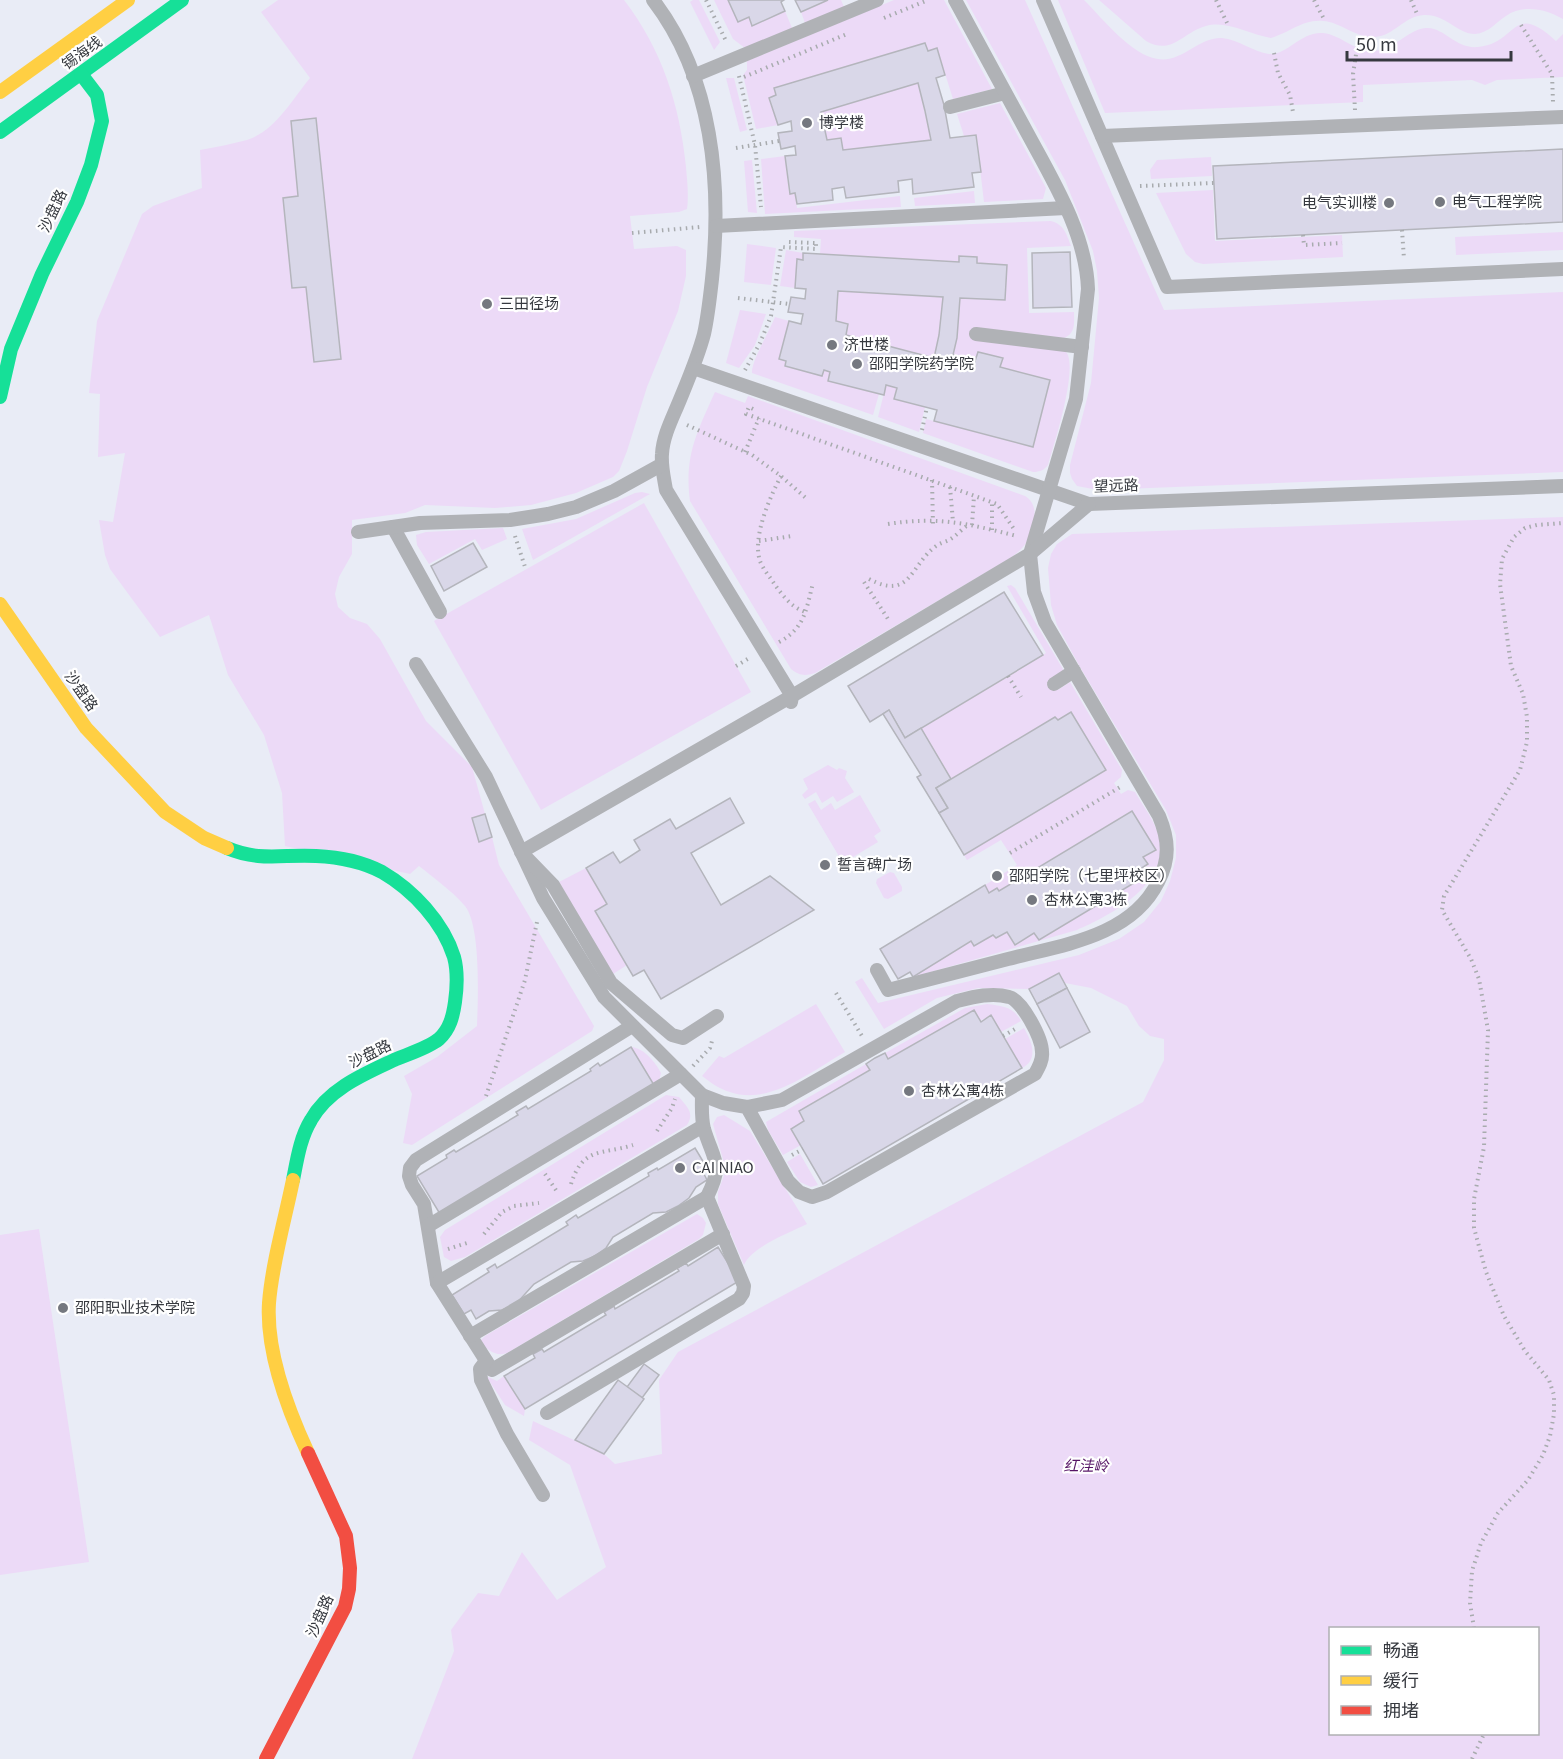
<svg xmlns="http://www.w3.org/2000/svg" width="1563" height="1759" viewBox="0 0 1563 1759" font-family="Georgia,'Noto Sans SC',serif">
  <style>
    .green { fill: #ecdaf7; fill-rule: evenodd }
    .building { fill: #d9d7e8; stroke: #b4b5bc; stroke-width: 1.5; fill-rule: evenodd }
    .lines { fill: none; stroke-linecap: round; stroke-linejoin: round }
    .path { stroke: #a8abae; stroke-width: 4; stroke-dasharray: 1.5 4.5; stroke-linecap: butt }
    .lane { stroke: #b0b2b6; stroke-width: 14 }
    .fast { stroke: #16e098; stroke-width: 14 }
    .slow { stroke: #ffcf43; stroke-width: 14 }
    .jam { stroke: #f24e42; stroke-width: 14 }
    .poi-dot { fill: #75787f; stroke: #fff; stroke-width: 2 }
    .labels { text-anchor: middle; stroke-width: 4.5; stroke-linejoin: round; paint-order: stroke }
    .street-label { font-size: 15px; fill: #36393f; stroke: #fff }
    .poi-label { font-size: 15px; fill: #36393f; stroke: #fff; text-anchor: start }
    .park-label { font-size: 15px; font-style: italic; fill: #561566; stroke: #fff }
  </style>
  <rect width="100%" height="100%" fill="#e9ecf6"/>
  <!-- green -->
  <g class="green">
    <path d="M278,0h346c38,49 56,106 62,167 1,13 3,28 1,42l-8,3 -49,4 4,33 43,-3 9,4v26l-8,35 -31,76 -20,64 -8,20 -6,6 -37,16 -45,12 -36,3 -70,-3 -20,8 -53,7v34l-13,23 -4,17 3,13 12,11 17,6 13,15 46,82 46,46 13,47 -13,5 7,22 13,-4 7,28 95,161 -2,5 -180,114 -9,-2 9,-49 -8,-18 33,-19 40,-31c1,-27 4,-100 -12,-120 -13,-15 -31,-28 -46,-40l-9,8 -125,-28 -3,-53 -18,-58 -36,-60 -19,-60 -49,22 -50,-68 -5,-14 -6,-35 14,2 12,-69 -27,4 2,-63 -11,-1 8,-72 45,-107 11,-8 49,-18 -2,-38c16,-3 32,-6 47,-10 28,-9 45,-40 63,-62l-49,-66zM316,118l25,240 -27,3 -8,-74 -14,1 -9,-90 15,-2 -7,-75z"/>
    <path d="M693,0h6l21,42 -6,8 -24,-48z"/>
    <path d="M714,0h14l10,22 11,-5 4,8 32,-14 7,17 -47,20 -12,-9z"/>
    <path d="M828,0h13l3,7 -39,16 -4,-11z"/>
    <path d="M894,0h50l48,89 -39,10 -16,-51 -9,3 -3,-8 -155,54 8,28 -22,4 -13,-54 4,-5v-9z"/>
    <path d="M966,0h59l139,310 399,-18v180l-465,18 -21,-4 -5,-7 -2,-6v-8l21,-82 8,-85 -2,-27 -4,-20 -28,-71z"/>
    <path d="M1058,0h26c18,18 48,56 74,59 24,4 40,-22 64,-21 16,1 31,14 47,16 19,1 32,-23 54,-21 19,2 31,19 51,18 21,-1 36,-24 54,-23 18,1 28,21 50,19 40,-4 34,-47 78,-6l7,-7v43l-66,3 -12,5 -13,-5 -109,5v17l-258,11z"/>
    <path d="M1099,0h464v19c-17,-10 -40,-15 -57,-3 -10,6 -17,17 -31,18 -18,0 -29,-20 -51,-19 -20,1 -30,21 -49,22 -18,2 -34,-15 -52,-16 -20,-2 -34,12 -52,17 -21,-3 -44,-18 -65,-12 -23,6 -34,30 -60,15z"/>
    <path d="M726,78h8l13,52 -7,2z"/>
    <path d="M918,83l13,57 -88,10 -2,-12 -14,2 -6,-28z"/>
    <path d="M1000,103l46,85 -3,11 -59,3 -8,-67 -12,1 -7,-22z"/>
    <path d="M785,156l4,37h6l2,15 103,-12 1,11 -136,7 -4,-55z"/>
    <path d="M1211,157l1,19 -61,3 -1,-9 7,-10z"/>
    <path d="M752,160l5,53 -9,-1 -4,-51z"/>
    <path d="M1213,190l2,51 127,-6 1,22 -140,7 -8,-2 -9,-8 -30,-61z"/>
    <path d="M974,191l1,12 -60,3 -1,-8z"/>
    <path d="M1051,221c13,3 16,14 20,25l-44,2 2,65 45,-1c0,11 2,21 -10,26l-61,-7 63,21c13,14 -12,93 -18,113 -4,5 -8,7 -15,7l-110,-39 3,-14 107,27 17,-66 -50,-13 2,-9 -24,-6 -3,9 -22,-6 4,-17 3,-40 44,2 2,-35 -29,-2v-6l-18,5 -139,-8 1,-15 -27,-2v-6z"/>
    <path d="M1563,232v18l-107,5 -1,-18z"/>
    <path d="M747,244l29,4 -5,37 -27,-3z"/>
    <path d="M786,250l17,3v7h-6l-2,28 -15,-2z"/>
    <path d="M838,291l105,6 -4,38 -5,23 -88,-23 2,-11 -12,-3z"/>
    <path d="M740,310l26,4 -11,31 -16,23 -13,-5z"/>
    <path d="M775,317l14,4 -9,38 6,2 -1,5 37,10 2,-6 6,2 -1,9 50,13 -6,21 -121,-42c-1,-11 18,-43 23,-56z"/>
    <path d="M886,385l11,3 -3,11 31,8 -6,25 -41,-15z"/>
    <path d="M715,392l30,11 3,-7 277,100c16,9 9,34 1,47 -3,5 -9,10 -14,14l-197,116c-10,3 -15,3 -24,-4l-101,-168c-6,-45 7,-69 25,-109z"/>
    <path d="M642,492l8,2 -117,66 -11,-31 54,-10 59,-26z"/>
    <path d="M644,503l107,189 -210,118 -107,-189z"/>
    <path d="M1563,517v1242h-1151l42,-108 -3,-21 27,-37 21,3 23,-44 35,48 49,-33 -36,-102 -41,-25 4,-19 71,33 11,10 47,-10 -3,-74 19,-28 465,-250 21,-42v-21l-14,-3 -11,-10 -12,-20 -36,-18 -26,-5 -6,-10 -30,16 -51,-1 -41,10 -53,31 -29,-47 7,-4 16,25 201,-48 40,-16 25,-17 17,-21 9,-20 6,-23v-23l-10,-25 -86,-143 -23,-42 -6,-20 -3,-37 3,-14 6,-10 15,-10zM1330,1628h208v106h-208z"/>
    <path d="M503,528l4,11 -25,11 -7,-11 -46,25 -12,-19 -1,-10 10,-3z"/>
    <path d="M1011,585l4,3 49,83 -13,8 7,11 12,-8 52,88 -1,7 -7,6 7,11 7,-4 7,2c8,14 20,29 24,45 12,46 -47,78 -82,93l-164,47 58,-36 3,5 19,-11 3,3 11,-6 8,13 19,-12 5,7 99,-60 -4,-7 13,-8 -4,-8 13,-7 -24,-39 -133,80 -10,2 -4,-8 32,-20 -16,-25 -34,20 -3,-5 94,-135 -3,-3 -104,62 -30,-51 125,-75 -39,-67z"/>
    <path d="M828,765l9,5 2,-2 8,3 -2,7 9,14 -17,10 -4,-6 -11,7 -6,-11 -11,7 -3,-4 6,-6 -5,-10z"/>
    <path d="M860,795l21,36 -7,5 4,6 -35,21 -35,-59 7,-4 6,10 10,-7 4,7z"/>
    <path d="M586,868l21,36 -12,7 32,54 -14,9 -54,-92z"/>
    <path d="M890,872l4,1 8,14v4l-14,8 -4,-1 -8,-15 1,-4z"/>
    <path d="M816,1004l29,48c-33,19 -76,54 -115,40 -11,-3 -20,-10 -28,-16l17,-20 5,2z"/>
    <path d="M987,1004c14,2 26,2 34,17l-20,11 -10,-16 -103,43 -3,-6 80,-45z"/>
    <path d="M1024,1028c8,14 15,31 -2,40l-17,-29z"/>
    <path d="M631,1047c13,1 24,15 30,26l-2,8 -5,4z"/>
    <path d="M866,1064l4,6 -71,41 5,10 -3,24 -18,10 -15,-25 -2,-8z"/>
    <path d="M666,1095l13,2c8,10 16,16 8,28l-222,132 -14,4 -7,-4 -4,-20 5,-7z"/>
    <path d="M724,1115l26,16 57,93c-18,9 -56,23 -63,41l-26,-61v-12l8,-22 -13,-46 4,-7z"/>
    <path d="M800,1154l18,31 -7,2 -11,-5 -13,-20z"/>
    <path d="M697,1214l6,4 3,5 -3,12 -4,4 -192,114c-11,4 -20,-3 -27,-12l5,-5z"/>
    <path d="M39,1229l50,333 -89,13v-340z"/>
    <path d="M486,1376l11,5 7,-5 21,33 -1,7 -19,-11z"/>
  </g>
  <!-- building -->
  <g class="building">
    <path d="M728,0h56l-3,2 4,9 -33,15 -3,-9 -11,5z"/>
    <path d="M795,0h33l-27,12z"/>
    <path d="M925,43l3,8 9,-3 8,27 -9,3 8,27 6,33 26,-3 5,37 -9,1 2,14 -61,7 -1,-15 -14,2 1,11 -53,6 -2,-11 -12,2 1,11 -36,4 -2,-11 -5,1 -5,-38 11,-1 -1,-9 -14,3 -3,-16 14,-2 -1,-10 -13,4 -9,-27 7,-3 -2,-7zM918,83l7,28 6,29 -88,10 -2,-12 -14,2 -6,-28z"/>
    <path d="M316,118l25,241 -27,3 -8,-75 -14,1 -9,-90 15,-2 -7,-75z"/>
    <path d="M1563,149v73l-346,17 -4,-73z"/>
    <path d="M1070,252l2,55 -39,1 -1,-55z"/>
    <path d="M803,253l156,9v-6l18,1v6l30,2 -2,35 -45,-2 -3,40 -4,17 22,6 3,-9 25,6 -3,9 50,13 -17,67 -99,-26 3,-11 -43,-11 3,-11 -11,-3 -2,10 -56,-14 2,-9 -6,-2 -2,6 -37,-10 1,-5 -7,-2 10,-38 12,3 2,-10 -15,-2 3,-15 14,2 1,-10 -11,-1 2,-29 6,1zM838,291l105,6 -4,38 -5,23 -88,-23 2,-11 -12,-3z"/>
    <path d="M473,543l14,24 -43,24 -13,-25z"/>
    <path d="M1004,592l39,63 -138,83 -16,-28 -19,12 -22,-36z"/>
    <path d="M889,710l16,28 16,-10 30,51 -15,9 12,20 -9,5 -22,-36 4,-2 -38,-61z"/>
    <path d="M1071,712l35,58 -142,85 -25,-42 9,-5 -12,-20 119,-71 3,3z"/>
    <path d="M730,798l14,25 -53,30 30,52 49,-29 44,34 -153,89 -17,-29 -11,6 -38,-65 12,-7 -21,-36 27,-16 7,11 20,-13 -6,-10 36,-21 6,10z"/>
    <path d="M1132,811l24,39 -13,7 5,7 -14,9 5,7 -100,60 -5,-7 -19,12 -8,-13 -11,6 -3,-3 -19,11 -3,-5 -58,36 -3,-5 -12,7 -18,-30 105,-64 4,8 8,-5 2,3z"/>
    <path d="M485,814l7,23 -13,5 -7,-24z"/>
    <path d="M1059,973l8,15 -30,16 -8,-15z"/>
    <path d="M1067,988l23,44 -30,16 -23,-44z"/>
    <path d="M974,1010l7,12 10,-7 31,53 -199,116 -32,-55 13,-8 -5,-10 71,-41 -4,-6 9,-6 10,-5 3,6z"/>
    <path d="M631,1047l23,38 -214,129 -23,-38 30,-18 -1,-3 8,-5 2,2 62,-37 -2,-3 10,-6 2,3 63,-38 -1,-2 8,-6 2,3z"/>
    <path d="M695,1148l12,20 -5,2 5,10 -11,7 -7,11 -11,8 -12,6 -13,1 -40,24 -7,11 -11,8 -12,5 -12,1 -37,22 -19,21 -13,5 -13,1 -13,8 -5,-9 -7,4 -12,-19 37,-23 -2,-3 8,-5 2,4 71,-43 -2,-3 10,-7 2,3 71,-42 -1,-3 9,-5 1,2z"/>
    <path d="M718,1247l21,34 -214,128 -21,-33 31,-18 -2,-4 9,-5 2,3 62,-37 -2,-3 10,-6 1,3 64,-38 -2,-3 9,-5 2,3z"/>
    <path d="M644,1364l15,11 -17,23 -15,-11z"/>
    <path d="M618,1380l26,19 -40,55 -29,-14z"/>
  </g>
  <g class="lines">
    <!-- path -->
    <g class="path">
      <path d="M706,0l21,43"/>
      <path d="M1216,0l13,27"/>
      <path d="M1314,0l11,21"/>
      <path d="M1411,0l7,16"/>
      <path d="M884,18l44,-18"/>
      <path d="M1521,25l31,49 1,28"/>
      <path d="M1274,53l4,20 12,22 3,17"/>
      <path d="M739,76l16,69 6,62"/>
      <path d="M744,77l103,-43"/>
      <path d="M1355,110l-2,-36 4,-26"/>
      <path d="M736,148l43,-7"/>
      <path d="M1140,186l74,-3"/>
      <path d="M1402,230l2,29"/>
      <path d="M632,233l68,-6"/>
      <path d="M1303,235l1,10 38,-2"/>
      <path d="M789,242l27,1"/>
      <path d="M738,298l51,6"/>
      <path d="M745,370l15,-27 11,-27 10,-69 35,2v-6"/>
      <path d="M753,409l-4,-2 -3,7 251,90 17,25"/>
      <path d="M687,425l65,30 29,21 27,24"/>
      <path d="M922,430l5,-23"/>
      <path d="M745,452l14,-34"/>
      <path d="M781,476c-11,21 -29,61 -21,85 3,8 10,16 15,24 8,11 17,23 31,27"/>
      <path d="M932,480l1,45"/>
      <path d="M950,487l3,35"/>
      <path d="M888,524c51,-8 81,0 129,12"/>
      <path d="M972,525l2,-29"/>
      <path d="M992,530v-28"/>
      <path d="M515,536l11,34"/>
      <path d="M759,541l33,-5"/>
      <path d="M869,579c42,22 41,-14 67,-33 4,-3 9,-4 13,-6 7,-4 13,-11 19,-15"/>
      <path d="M864,582l24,37"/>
      <path d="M779,642c26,-14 27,-32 34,-59"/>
      <path d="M736,666l15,-9"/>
      <path d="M1008,676l13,21"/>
      <path d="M1010,853l112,-67"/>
      <path d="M836,993l26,43"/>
      <path d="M1003,1036l12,-7"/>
      <path d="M693,1066l17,-18 2,-7"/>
      <path d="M486,1096l39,-116 12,-58"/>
      <path d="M657,1131l15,-23 3,-9"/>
      <path d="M792,1155l11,-6"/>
      <path d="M545,1174l13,19"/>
      <path d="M571,1184c12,-38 31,-29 62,-39"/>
      <path d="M484,1234l18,-22 12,-6 25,-3"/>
      <path d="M448,1249l19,-6"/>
      <path d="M1474,1628l-4,-25 2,-32 9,-28 17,-30 30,-33 15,-25 7,-19 4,-22v-19l-5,-15 -24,-29 -21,-35 -18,-44 -12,-44v-29l10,-52 4,-117 -9,-51 -8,-20 -29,-49 2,-14 76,-126 7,-28v-25l-4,-23 -12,-28 -11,-82 2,-25 12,-22 11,-9 12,-3 26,-2"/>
      <path d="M1472,1759l12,-25"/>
    </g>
    <!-- lane -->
    <g class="lane">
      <path d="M653,0c60,78 69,184 59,279 -2,18 -4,37 -8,55 -6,23 -16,46 -25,68 -7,17 -16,34 -17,52 -1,12 2,24 4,36l126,206 -1,6"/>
      <path d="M1043,0l124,287 396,-18"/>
      <path d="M693,76l184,-76"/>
      <path d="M950,107l55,-14"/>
      <path d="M1102,136l461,-19"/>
      <path d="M716,226l350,-18"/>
      <path d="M976,334l106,13"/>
      <path d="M693,368l396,136 474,-18"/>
      <path d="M393,527l47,85"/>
      <path d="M358,532l62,-9 90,-3 38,-6 28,-7 38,-16 47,-26"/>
      <path d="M416,664l70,113 57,121 61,99 98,98 21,8 24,4 35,-7 175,-99c16,-4 35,-9 52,-4 13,3 33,41 33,55 1,8 -3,15 -7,22l-208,118 -15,5 -13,-5 -11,-11 -41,-74"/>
      <path d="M1054,684l20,-13"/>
      <path d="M877,970l11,20c40,-10 80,-21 120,-31 53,-14 123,-22 150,-77 12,-23 11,-42 1,-66l-114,-194 -11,-30 -4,-38 46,-155 12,-110c-2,-58 -39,-115 -65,-164 -23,-42 -45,-83 -68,-125"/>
      <path d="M717,1016l-34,22 -11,-3 -61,-52 -58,-98 -32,-33 271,-156 238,-142 59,-50"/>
      <path d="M632,1026l-216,134 -6,8 -1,8 3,9 12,19 13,79 55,87 231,-136"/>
      <path d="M428,1226l253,-152"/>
      <path d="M437,1283l266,-157"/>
      <path d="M470,1336l237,-139"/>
      <path d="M486,1361l-6,8 1,11 26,54 36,61"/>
      <path d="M547,1413l192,-114 4,-6 1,-7 -37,-89c17,-34 7,-35 -3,-68 -3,-11 -2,-23 -2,-34"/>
    </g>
    <!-- fast -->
    <g class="fast">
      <path d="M0,132l182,-132"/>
      <path d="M0,397l11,-48 31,-75 35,-72 14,-37 11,-44 -5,-26 -16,-21"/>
      <path d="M227,848c33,14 56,6 89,8 22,1 47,6 66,16 31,18 61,50 72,85 4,15 3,31 1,45 -2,14 -5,27 -16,37 -11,9 -31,15 -45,21 -30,14 -66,29 -83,60 -11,18 -14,40 -18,60"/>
    </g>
    <!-- slow -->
    <g class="slow">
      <path d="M0,92l128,-92"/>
      <path d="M0,604l86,124 79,84 39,26 23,10"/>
      <path d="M293,1180c-8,39 -21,84 -24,123 -3,48 19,107 39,150"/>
    </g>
    <!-- jam -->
    <path class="jam" d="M266,1759l79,-152 4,-18 1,-21 -4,-32 -38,-83"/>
  </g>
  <!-- markers -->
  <g class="poi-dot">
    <circle cx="807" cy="123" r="6"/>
    <circle cx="1440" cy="202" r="6"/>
    <circle cx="1389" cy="203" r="6"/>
    <circle cx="487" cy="304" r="6"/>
    <circle cx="832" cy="345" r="6"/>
    <circle cx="857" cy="364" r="6"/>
    <circle cx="825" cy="865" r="6"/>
    <circle cx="997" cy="876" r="6"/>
    <circle cx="1032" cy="900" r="6"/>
    <circle cx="909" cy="1091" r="6"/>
    <circle cx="680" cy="1168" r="6"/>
    <circle cx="63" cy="1308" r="6"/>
  </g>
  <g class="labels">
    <!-- street labels -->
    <g class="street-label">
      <text transform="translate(82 53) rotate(-36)" y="5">锡海线</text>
      <text transform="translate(53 211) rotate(-65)" y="5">沙盘路</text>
      <text transform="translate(1116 486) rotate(-2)" y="5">望远路</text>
      <text transform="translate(81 691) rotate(55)" y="5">沙盘路</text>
      <text transform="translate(370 1054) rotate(-26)" y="5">沙盘路</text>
      <text transform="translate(320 1616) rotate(-66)" y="5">沙盘路</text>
    </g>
    <!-- poi labels -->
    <g class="poi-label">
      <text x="819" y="128">博学楼</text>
      <text x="1452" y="207">电气工程学院</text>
      <text x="1377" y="208" text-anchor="end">电气实训楼</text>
      <text x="499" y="309">三田径场</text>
      <text x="844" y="350">济世楼</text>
      <text x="869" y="369">邵阳学院药学院</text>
      <text x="837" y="870">誓言碑广场</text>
      <text x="1009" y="881">邵阳学院（七里坪校区）</text>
      <text x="1044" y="905">杏林公寓3栋</text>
      <text x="921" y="1096">杏林公寓4栋</text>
      <text x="692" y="1173">CAI NIAO</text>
      <text x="75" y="1313">邵阳职业技术学院</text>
    </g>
    <!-- park labels -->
    <g class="park-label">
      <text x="1086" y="1471">红洼岭</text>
    </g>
  </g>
  <!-- legend -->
  <rect x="1329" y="1627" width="210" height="108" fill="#ffffff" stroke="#afb0b2" stroke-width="1.5"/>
  <rect x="1341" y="1646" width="30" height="9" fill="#16e098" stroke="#afb0b2" stroke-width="1.5"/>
  <text x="1383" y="1657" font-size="18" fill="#36393f">畅通</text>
  <rect x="1341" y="1676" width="30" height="9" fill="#ffcf43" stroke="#afb0b2" stroke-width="1.5"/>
  <text x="1383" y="1687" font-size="18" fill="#36393f">缓行</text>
  <rect x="1341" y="1706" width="30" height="9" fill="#f24e42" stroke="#afb0b2" stroke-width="1.5"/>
  <text x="1383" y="1717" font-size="18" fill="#36393f">拥堵</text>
  <!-- scale -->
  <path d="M1347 51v9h164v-9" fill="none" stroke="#36393f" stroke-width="3"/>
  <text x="1356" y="51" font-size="18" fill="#36393f" stroke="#ffffff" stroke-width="4.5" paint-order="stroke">50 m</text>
</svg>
